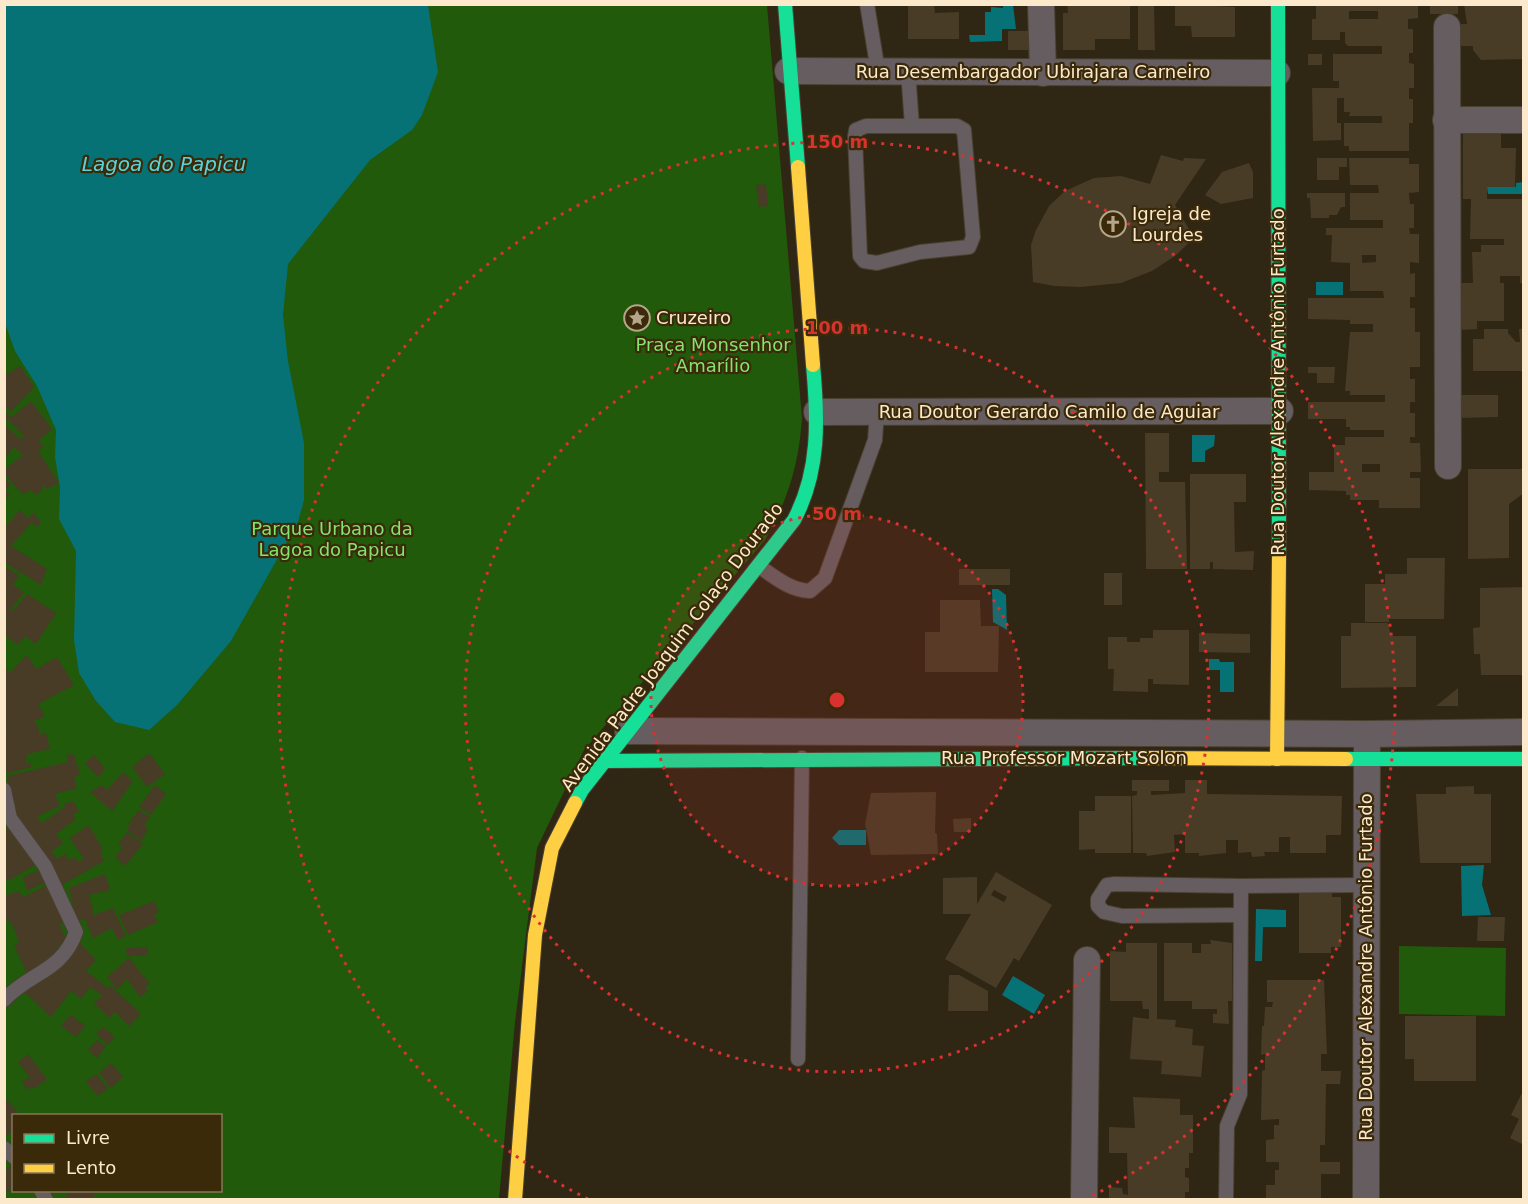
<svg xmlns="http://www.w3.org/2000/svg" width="1528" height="1204" viewBox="0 0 1528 1204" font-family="'DejaVu Sans',sans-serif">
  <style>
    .green { fill: #205a0a; fill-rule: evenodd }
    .water { fill: #077276 }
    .building { fill: #483c26; fill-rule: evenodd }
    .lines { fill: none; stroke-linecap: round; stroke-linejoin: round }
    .lane-casing { stroke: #4a4030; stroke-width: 16 }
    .street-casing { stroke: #4a4030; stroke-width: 28 }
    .fast-casing { stroke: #4a4030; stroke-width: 16 }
    .slow-casing { stroke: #4a4030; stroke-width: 16 }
    .lane { stroke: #655d5f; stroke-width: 14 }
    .street { stroke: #655d5f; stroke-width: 26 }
    .fast { stroke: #16e098; stroke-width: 14 }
    .slow { stroke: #ffcf43; stroke-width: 14 }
    .ring { fill: none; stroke: #d83230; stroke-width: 3; stroke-dasharray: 3 6 }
    .labels { text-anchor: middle; stroke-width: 4.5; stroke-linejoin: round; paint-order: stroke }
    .street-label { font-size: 18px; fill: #fce9cb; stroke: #3b2a09 }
    .poi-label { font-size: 18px; fill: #fce9cb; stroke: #3b2a09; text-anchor: start }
    .park-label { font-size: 18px; fill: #83e36f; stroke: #3b2a09 }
    .water-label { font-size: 20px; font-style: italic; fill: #5ad3d9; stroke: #3b2a09 }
    .centre { fill: #d83230; stroke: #3b2a09; stroke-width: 3 }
    .ring-label { font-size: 18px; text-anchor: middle; font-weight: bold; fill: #d83230; stroke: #3b2a09; stroke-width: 4.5; stroke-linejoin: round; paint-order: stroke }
  </style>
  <rect width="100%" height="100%" fill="#302614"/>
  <!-- green -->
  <g class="green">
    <path d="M5,5h762l35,413c-3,45 -14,83 -37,122l-181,210 -47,98 -22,174 -16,177 -494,1zM14,1116h206v74h-206z"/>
    <path d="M1399,946l107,2 -1,68 -106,-2z"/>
  </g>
  <!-- water -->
  <g class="water">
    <path d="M428,5l10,67 -16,43 -10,15 -42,30 -82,104 -5,51 5,46 16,82v57l-6,22 -67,119 -54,64 -28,25 -34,-8 -19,-21 -17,-28 -5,-33 2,-89 -17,-32 1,-32 -5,-30 1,-27 -19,-44 -22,-35 -10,-28v-318z"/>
    <path d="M1003,5h10l3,24h-14v12l-32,1 -1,-7h16v-23h6v-5l12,1z"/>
    <path d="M1523,182v12h-35l-1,-7h29v-4z"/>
    <rect x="1316" y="282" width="27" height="13"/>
    <path d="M1192,435h23l-1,11 -9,5v11h-13z"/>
    <path d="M992,589h6l8,6 1,35 -14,-8z"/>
    <path d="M1209,659h10l1,3h14v30h-14v-22h-11z"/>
    <path d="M839,830h27v15h-27l-7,-7z"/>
    <path d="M1484,865l-2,20 9,30 -29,1 -1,-50z"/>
    <path d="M1256,909l30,1v17h-23l-1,34h-7z"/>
    <path d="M1013,976l32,19 -11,19 -32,-19z"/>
  </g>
  <!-- building -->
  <g class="building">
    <path d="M908,4h26l1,9 24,-1v27h-51z"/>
    <path d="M1067,4h63v35h-35v11h-32v-37h5z"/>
    <path d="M1138,4h16l1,46h-17z"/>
    <path d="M1175,4l60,3v30h-43l-1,-11h-16z"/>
    <path d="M1316,4h102v14l-10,1v10h5v24h-4v10l5,1v24h-5v11h4v24h-4v28h-60v-5h-5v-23h38v-7h-33l1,-4h-6v-14h-7v25h4v17l-28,1 -1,-53h27v-7h-6v-27h49v-8h-34l-3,-3v-11h-5v8h-28v-21h4zM1349,11h29v8h-29z"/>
    <rect x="1430" y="4" width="28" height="10"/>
    <path d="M1464,4h60v55l-43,1 -8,-10v-4h-12v-22h6z"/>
    <rect x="1008" y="31" width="25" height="19"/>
    <rect x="1308" y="54" width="14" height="11"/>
    <path d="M1463,133l38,1v14h15l-1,39h-28v12h37v84h-4v-7h-20v7h4v38h-27v8l-19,1v-47h15l-1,-31h9v-7h23v-6h-34l1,-40h-8z"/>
    <path d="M1161,155l22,6 1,-3 22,1 -31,46 19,33 -19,18 -23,15 -31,12 -41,4 -26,-1 -21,-4 -2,-37 5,-15 13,-24 16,-15 29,-13 27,-2 29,8z"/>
    <path d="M1317,158h30v9h-8v13h-22z"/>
    <path d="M1349,158h60v6h10v28l-10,1 1,11h4v24h-5l1,6h9v29l-9,-1v12l5,-1v24h-5v11h5v24h5v35h-10v12h5v23h-5v11h5v24h-5v6h10l1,29h-11v6h10v30h-41v-8h-29v-5h-4v-4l-37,-1v-18h25v-27h11v-8h39v-7h-34v-3h-4v-8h-38v-17h77v-7h-35v-4h-5l5,-59h23v-8h-23v-4l-42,-1v-21h76l-1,-7h-33v-28l-19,-1 1,-27h-6v-7h57v-8h-33v-27h29l-1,-8h-28zM1362,255h14v7l-14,1zM1362,464h18v8h-18z"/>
    <path d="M1249,163l4,9v26l-32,6 -16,-9 17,-23z"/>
    <path d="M766,184l2,22 -9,1 -3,-22z"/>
    <path d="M1307,193h38v14h-4l-4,8h-8v3h-18l-1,-20h-3z"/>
    <path d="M1484,329h24v4l8,9h4l-1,-13h5v42h-51v-32h11z"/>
    <path d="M20,366l14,21 -23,25 -7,-7v-29z"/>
    <path d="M1308,367h27l-1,16h-17v-10h-9z"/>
    <path d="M1458,395h40v22l-40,1z"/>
    <path d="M31,401l21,28 -14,12 6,5 -6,5 21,32 -13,6 -2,-4 -3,2 2,3 -8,5 -4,-5 -9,4 -18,-21v-3l19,-15 -9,-8 -10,12v-35l16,15 4,-3 -16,-16z"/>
    <path d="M4,411l7,5 -7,7z"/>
    <path d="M1145,433h24v39h-10v10h26l2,87h-41z"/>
    <path d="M1468,469h56v24l-15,11v54l-41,1z"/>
    <path d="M1190,474h56v28h-12l1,50 19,-1 -1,19 -40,-1v-7h-3v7h-20z"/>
    <path d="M4,478l7,6 -6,6 5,5 -6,5z"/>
    <path d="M20,510l8,8 6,-5 7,10 -5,4 -4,-5 -21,24 36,23 -6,16 -37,-23v-39l3,2z"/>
    <path d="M1407,558h38l-1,61h-55v3h-24v-38h20v-10h22z"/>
    <path d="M4,566l15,9 -6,10 11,7 -13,17 2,2 14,-17 29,19 -20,31 -11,-8 -7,9 -14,-10z"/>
    <rect x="959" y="569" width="51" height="16"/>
    <rect x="1104" y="573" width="18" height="32"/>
    <path d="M1524,587v88h-43l-1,-21h-6l-1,-26 7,-1v-39z"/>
    <path d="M940,600h40l1,26h18l-1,46h-73v-40h15z"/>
    <path d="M1351,623h37l3,13h25v51l-75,1v-52h10z"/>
    <path d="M1153,630h36v55l-36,-1v-5h-5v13l-35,-1 1,-22h-6v-32h19v5h13v-4h13z"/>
    <path d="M1199,633l51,1v19l-51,-1z"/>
    <path d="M27,655l9,14 21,-12 17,28 -36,19 7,12 -11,5 5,7v7l7,-2 4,16 -23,5 -1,10 4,-2 1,5 -26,7v-42h2l-3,-7v-60l6,8z"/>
    <path d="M1458,688v18h-22z"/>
    <path d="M149,753l16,21 -18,13 -15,-20z"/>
    <path d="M74,754l6,21 -6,2 3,11 -22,6 5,12 -23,10 5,7 23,-16 -1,-3 9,-3 6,10 -6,4 3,4 -20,15 7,9 -11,8 5,8 8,-5 4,6 6,-3 3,5 6,-3 -14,-21 19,-13 14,25 -3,2 4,9 -44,25 -47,-75 -6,-35 61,-14 -2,-7z"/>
    <path d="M94,755l11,14 -7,8 -13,-14z"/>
    <path d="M123,772l10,9 -21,30 -22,-19 12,-7 5,5z"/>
    <path d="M1132,780h37v11h-18v4l34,-2v-13h22v14l135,2 -1,39h-15v18h-36v-16h-11v15h-15l1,4 -13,1 -1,-5 -13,1v-13h-12v13l-27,3v-3h-14v-19l-11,1 1,17 -28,4 -1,-3h-13l-1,-57 5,-1v-4h-5z"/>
    <path d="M155,785l11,9 -15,21 -12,-8z"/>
    <path d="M1474,786v8h17v69h-71l-4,-69h30v-7z"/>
    <path d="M936,792l-1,41 2,1 1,20 -67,1 -6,-31 6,-31z"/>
    <path d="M1095,796h36v57h-36v-4l-16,1v-39h16z"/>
    <path d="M139,810l11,7 -6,9 4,3 -7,12 -14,-11 4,-5 -3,-1z"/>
    <path d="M971,818v14h-17l-1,-13z"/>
    <path d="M12,827l28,35 -32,19 -4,-5v-45z"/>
    <path d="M127,832l16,12 -18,22 -10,-9 8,-10 -5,-3z"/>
    <path d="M44,868l6,12 -23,11 -4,-14z"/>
    <path d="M996,872l56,33 -33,56 -5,-3 -18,30 -51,-29 26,-45h-28v-36l34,-1v27zM994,890l13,7 -3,5 -13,-7z"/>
    <path d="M105,874l5,16 -21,5 5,20 19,-7 13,28 -8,4 -6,-12 -19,10 -8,-19 -8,2 -8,-33z"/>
    <path d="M51,883l12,40 -3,2 7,17 -9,4 6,10 -37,18 -13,-29 5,-2 -6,-17 -9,-9v-21l15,-5 4,6z"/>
    <path d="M1299,890h33v7h9v50h-10v6h-32z"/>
    <path d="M154,901l5,11 -5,2 4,8 -30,13 -9,-20z"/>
    <path d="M1478,917h27l-1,24h-27z"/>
    <path d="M1210,940l22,3v58h-4l1,23 -16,-1v-9h4v-5h-25v-8h-28v-58h28v10h9v-9h10z"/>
    <path d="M80,943l16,17 -10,11 22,17 3,-2 30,28 -12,12 -14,-14 -6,6 -15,-15 8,-8 -12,-8 -9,12 -10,-8 -20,26 -30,-28 44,-29z"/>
    <path d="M1126,943h31v76l19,1 -1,7 18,2 -1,16 12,1 -3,31 -40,-3 1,-13 -32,-2 3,-42 16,2v-10h-6l-1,-8h-32v-50l16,1z"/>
    <path d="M148,947v8l-21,1 -1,-8z"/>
    <path d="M129,958l21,26 -5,3 3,4 -8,6 -13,-18 -10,11 -10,-13z"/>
    <path d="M949,975h10l29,16v20h-40z"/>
    <path d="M1267,980h57l3,74h-6v17h20l-1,13h-14l-1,61h-5v17h20v12h-19v26h-55v-15h9v-15h4v-8h-13v-22l8,-1v-14h5v-6l-18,1 1,-49 3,-1v-16l-4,1 1,-29h2l1,-19h7l1,-5h-6z"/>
    <path d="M71,1015l14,11 -9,11 -15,-11z"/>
    <path d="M1405,1016h71v65h-62v-22h-9z"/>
    <path d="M103,1027l12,10 -7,8 -12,-11z"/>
    <path d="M97,1040l9,6 -9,12 -9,-8z"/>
    <path d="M28,1054l19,25 -10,8 -11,2 -4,-9 8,-2 -12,-16z"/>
    <path d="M111,1063l12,14 -12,11 -12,-15z"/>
    <path d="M96,1074l12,14 -10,8 -12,-14z"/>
    <path d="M1524,1089v56l-14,-7 9,-19 -8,-4z"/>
    <path d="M4,1097l17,19h-7v14l-10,8z"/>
    <path d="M1133,1097l47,2v16h13v38h-4v15h-4v9l4,1v14h-4v8h-76v-13l13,1 1,6 5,1 -1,-42h-18v-26l26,1z"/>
    <path d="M14,1163v24l-10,8v-24z"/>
    <path d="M72,1190h27l-8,10h-28z"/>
  </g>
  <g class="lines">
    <!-- lane casing -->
    <g class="lane-casing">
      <g id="lane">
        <path d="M867,4l11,67"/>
        <path d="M908,71l4,55"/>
        <path d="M866,126h91l7,4 9,107 -4,10 -49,5 -43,11 -13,-2 -4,-5 -5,-120 1,-6z"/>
        <path d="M760,567c16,11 30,23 50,24l15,-13 50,-138 2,-28"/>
        <path d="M4,790l6,28 35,48 31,66c-14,40 -46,40 -72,68"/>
        <path d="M1240,915l-118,1 -18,-4 -6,-6v-7l9,-14 8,-1 126,2"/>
        <path d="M798,1059l4,-301"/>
        <path d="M4,1148l10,9"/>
        <path d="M41,1190l5,10"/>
        <path d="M1226,1200l1,-74 13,-32 1,-208 125,-1"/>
      </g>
    </g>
    <!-- street casing -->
    <g class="street-casing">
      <g id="street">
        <path d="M1041,4l2,69"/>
        <path d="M1447,27l1,439"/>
        <path d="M788,71l489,2"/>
        <path d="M1446,120h78"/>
        <path d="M817,412l463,-1"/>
        <path d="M628,731l739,3 157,-2"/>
        <path d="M1084,1200l3,-240"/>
        <path d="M1366,1200l1,-460"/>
      </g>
    </g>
    <!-- fast casing -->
    <g class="fast-casing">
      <g id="fast">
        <path d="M785,4l13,163"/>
        <path d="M1278,4l1,554"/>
        <path d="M1346,759h178"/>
        <path d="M604,761l543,-3"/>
        <path d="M575,803l7,-13 212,-270c26,-49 24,-101 19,-155"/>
      </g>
    </g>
    <!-- slow casing -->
    <g class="slow-casing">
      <g id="slow">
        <path d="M798,167l15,198"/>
        <path d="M1147,758l199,1"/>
        <path d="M1277,759l2,-201"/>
        <path d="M515,1200l20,-265 17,-87 23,-45"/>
      </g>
    </g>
    <!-- lane -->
    <use href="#lane" class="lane"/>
    <!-- street -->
    <use href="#street" class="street"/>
    <!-- fast -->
    <use href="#fast" class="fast"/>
    <!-- slow -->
    <use href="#slow" class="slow"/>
  </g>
  <!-- distance rings -->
  <circle cx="837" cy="700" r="186" fill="#d83230" fill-opacity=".12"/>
  <g class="ring">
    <circle cx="837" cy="700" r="186"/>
    <circle cx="837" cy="700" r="372"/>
    <path d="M588 1199A558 558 0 1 1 1086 1199"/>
  </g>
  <!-- icons -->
  <defs>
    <g id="church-ring" transform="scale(1.35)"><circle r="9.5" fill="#3b2a09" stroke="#b5a58b" stroke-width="1.5"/><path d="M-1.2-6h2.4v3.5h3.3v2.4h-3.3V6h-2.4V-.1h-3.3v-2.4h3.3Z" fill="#b5a58b"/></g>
    <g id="sight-ring" transform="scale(1.35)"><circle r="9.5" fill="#3b2a09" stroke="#b5a58b" stroke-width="1.5"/><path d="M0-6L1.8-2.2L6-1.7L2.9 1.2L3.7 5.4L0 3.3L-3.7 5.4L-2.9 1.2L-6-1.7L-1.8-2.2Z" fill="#b5a58b"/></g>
  </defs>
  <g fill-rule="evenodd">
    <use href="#church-ring" x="1113" y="224"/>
    <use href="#sight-ring" x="637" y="318"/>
  </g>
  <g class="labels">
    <!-- street labels -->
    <g class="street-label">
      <text x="1033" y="78">Rua Desembargador Ubirajara Carneiro</text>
      <text transform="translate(1278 382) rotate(-90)" y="6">Rua Doutor Alexandre Antônio Furtado</text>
      <text x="1049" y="418">Rua Doutor Gerardo Camilo de Aguiar</text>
      <text transform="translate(672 647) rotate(-53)" y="6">Avenida Padre Joaquim Colaço Dourado</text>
      <text x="1064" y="764">Rua Professor Mozart Solon</text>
      <text transform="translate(1366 967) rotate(-90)" y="6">Rua Doutor Alexandre Antônio Furtado</text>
    </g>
    <!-- poi labels -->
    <g class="poi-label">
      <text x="1132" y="220">Igreja de<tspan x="1132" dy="21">Lourdes</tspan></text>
      <text x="656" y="324">Cruzeiro</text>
    </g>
    <!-- park labels -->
    <g class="park-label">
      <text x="713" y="351">Praça Monsenhor<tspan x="713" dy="21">Amarílio</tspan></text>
      <text x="332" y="535">Parque Urbano da<tspan x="332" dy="21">Lagoa do Papicu</tspan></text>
    </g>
    <!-- water labels -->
    <g class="water-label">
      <text x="164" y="171">Lagoa do Papicu</text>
    </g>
  </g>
  <circle cx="837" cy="700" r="9" class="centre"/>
  <g class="ring-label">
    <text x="837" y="148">150 m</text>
    <text x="837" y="334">100 m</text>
    <text x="837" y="520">50 m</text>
  </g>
  <!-- border -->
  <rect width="1528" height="1204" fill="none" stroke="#fce9cb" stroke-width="12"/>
  <!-- legend -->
  <rect x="12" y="1114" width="210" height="78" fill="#3b2a09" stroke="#887657" stroke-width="1.5"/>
  <rect x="24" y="1134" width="30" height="9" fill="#16e098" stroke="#887657" stroke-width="1.5"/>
  <text x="66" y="1144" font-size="18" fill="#fce9cb">Livre</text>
  <rect x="24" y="1164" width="30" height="9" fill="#ffcf43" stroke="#887657" stroke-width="1.5"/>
  <text x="66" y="1174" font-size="18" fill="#fce9cb">Lento</text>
</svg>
